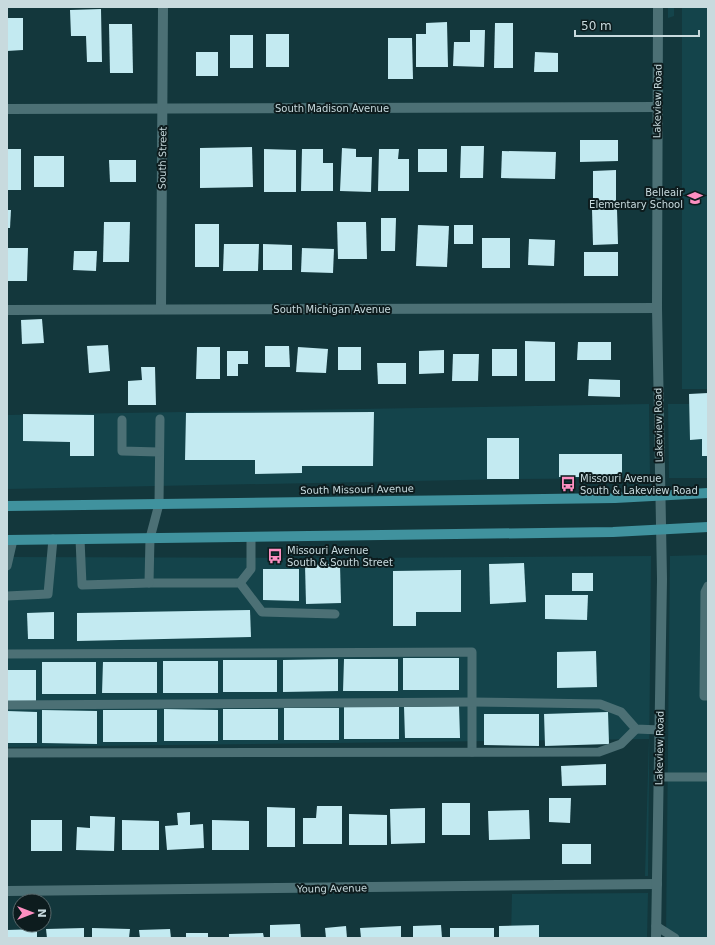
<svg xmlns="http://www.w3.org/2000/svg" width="715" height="945" viewBox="0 0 715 945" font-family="'DejaVu Sans',sans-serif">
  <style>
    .built { fill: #14444b }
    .building { fill: #c3eaf1 }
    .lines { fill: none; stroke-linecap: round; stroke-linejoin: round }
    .lane { stroke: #4c7075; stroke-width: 9 }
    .street { stroke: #4c7075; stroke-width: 10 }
    .secondary { stroke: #4c7075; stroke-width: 10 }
    .primary { stroke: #40929e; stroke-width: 10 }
    .labels { text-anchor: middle; stroke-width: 4; stroke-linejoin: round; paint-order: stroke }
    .street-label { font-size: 10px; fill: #c8dade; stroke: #0d1c1e }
    .poi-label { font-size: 10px; fill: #c8dade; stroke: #0d1c1e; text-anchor: start }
  </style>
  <rect width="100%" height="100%" fill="#13373c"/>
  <!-- built -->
  <g class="built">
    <path d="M668,7h6v9l-6,2z"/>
    <rect x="682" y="7" width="26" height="382"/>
    <path d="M649,404l1,74 -135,1 -508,10v-74z"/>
    <path d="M668,404h40v74h-39z"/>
    <path d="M708,555v383h-42l4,-382z"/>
    <path d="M651,556l-3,320h-3l4,-137 -642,8v-190l344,1z"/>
    <path d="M648,893l-1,45h-136l1,-44z"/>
  </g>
  <!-- building -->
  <g class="building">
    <path d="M101,9l1,53h-15l-1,-26h-15l-1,-26z"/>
    <path d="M7,18h16v32l-16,1z"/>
    <path d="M447,22l1,45h-32v-33h10v-11z"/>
    <path d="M495,23h18v45h-19z"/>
    <path d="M109,24h23l1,49h-23z"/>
    <path d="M470,30h15l-1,37 -31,-1 1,-24h16z"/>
    <rect x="266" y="34" width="23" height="33"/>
    <rect x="230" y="35" width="23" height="33"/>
    <path d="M388,38h24l1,41h-25z"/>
    <rect x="196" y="52" width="22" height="24"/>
    <path d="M535,52l23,1v19h-24z"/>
    <path d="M580,140h38v21l-38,1z"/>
    <path d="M461,146h23l-1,32h-23z"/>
    <path d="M252,147l1,40 -53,1v-40z"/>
    <path d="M342,148l14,1v8h16l-1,35 -31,-1z"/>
    <rect x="7" y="149" width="14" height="41"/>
    <path d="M264,149l32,1v42h-32z"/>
    <path d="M302,149h21v14h10v28h-32z"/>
    <path d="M379,149h20l-1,10h11v32h-31z"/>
    <rect x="418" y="149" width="29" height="23"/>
    <path d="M502,151l54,1 -1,27 -54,-1z"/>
    <rect x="34" y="156" width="30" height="31"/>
    <path d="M109,160h27v22h-26z"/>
    <path d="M616,170v35h-23v-34z"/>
    <path d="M592,209h25l1,35 -25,1z"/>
    <path d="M7,210h4l-1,18h-3z"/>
    <path d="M381,218h15l-1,33h-14z"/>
    <path d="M104,222h26l-1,40h-26z"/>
    <path d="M337,222h29l1,37h-29z"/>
    <rect x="195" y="224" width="24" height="43"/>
    <path d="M418,225l31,1 -2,41 -31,-1z"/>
    <rect x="454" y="225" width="19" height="19"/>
    <rect x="482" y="238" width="28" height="30"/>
    <path d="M529,239l26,1 -1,26 -26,-1z"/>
    <path d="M224,244h35l-1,27h-35z"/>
    <path d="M263,244l29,1v25h-29z"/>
    <path d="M7,248h21l-1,33h-20z"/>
    <path d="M302,248l32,1 -1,24 -32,-1z"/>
    <path d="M74,251h23l-1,20 -23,-1z"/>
    <rect x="584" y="252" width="34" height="24"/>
    <path d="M42,319l2,24 -22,1 -1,-24z"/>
    <path d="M525,341l30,1v39h-30z"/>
    <path d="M578,342h33v18h-34z"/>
    <path d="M108,345l2,26 -21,2 -2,-27z"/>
    <path d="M265,346h24l1,21h-25z"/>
    <path d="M197,347h23v32h-24z"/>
    <path d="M298,347l30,2 -2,24 -30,-1z"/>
    <rect x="338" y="347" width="23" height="23"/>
    <rect x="492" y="349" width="25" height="27"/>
    <path d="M444,350v23l-25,1v-23z"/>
    <path d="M227,351h21v13h-10v12h-11z"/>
    <path d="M453,354h26l-1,27h-26z"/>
    <path d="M377,363h29v21h-28z"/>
    <path d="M141,367h14l1,38h-28v-24l14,-1z"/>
    <path d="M589,379l31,1v17l-32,-1z"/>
    <path d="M708,393v63h-6v-17l-12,1 -1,-46z"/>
    <path d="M374,412l-1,54h-71v7l-47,1v-14h-70l1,-47z"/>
    <path d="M23,414l71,1v41h-24v-14l-47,-1z"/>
    <rect x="487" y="438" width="32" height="41"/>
    <rect x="559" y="454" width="63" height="23"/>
    <path d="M524,563l2,39 -36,2 -1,-40z"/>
    <path d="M340,564l1,39 -35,1 -1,-39z"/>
    <path d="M263,569h36v32l-36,-1z"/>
    <path d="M461,570v42h-45v14h-23v-55z"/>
    <rect x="572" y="573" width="21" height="18"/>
    <path d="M545,595h43l-1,25 -42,-1z"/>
    <path d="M250,610l1,27 -174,4v-28z"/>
    <path d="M54,612v27h-26l-1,-26z"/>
    <path d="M596,651l1,36 -40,1v-36z"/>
    <rect x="403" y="658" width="56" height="32"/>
    <path d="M338,659v32l-55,1v-32z"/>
    <path d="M344,659h54v32h-55z"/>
    <rect x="223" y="660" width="54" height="32"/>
    <rect x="163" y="661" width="55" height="32"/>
    <rect x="42" y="662" width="54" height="32"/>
    <path d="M103,662h54v31h-55z"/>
    <rect x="7" y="670" width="29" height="31"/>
    <path d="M459,706l1,32h-55l-1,-31z"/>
    <rect x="344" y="707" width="55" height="32"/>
    <rect x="284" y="708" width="55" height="32"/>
    <path d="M164,709l54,1v31h-54z"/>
    <rect x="223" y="709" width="55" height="31"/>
    <path d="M42,710l55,1v33l-55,-1z"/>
    <rect x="103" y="710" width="54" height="32"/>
    <path d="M7,711l30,1v31h-30z"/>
    <path d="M608,712l1,32 -64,2 -1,-32z"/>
    <path d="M484,714h55v32l-55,-1z"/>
    <path d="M606,764v21l-44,1 -1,-20z"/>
    <path d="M549,798h22l-1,25 -21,-1z"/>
    <rect x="442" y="803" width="28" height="32"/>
    <path d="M317,806h25v38h-39v-26h13z"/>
    <path d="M267,807l28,1v39h-28z"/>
    <path d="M425,808v35l-34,1 -1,-35z"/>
    <path d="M529,810l1,29 -41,1 -1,-29z"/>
    <path d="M190,812v13l13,-1 1,24 -37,2 -2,-24 13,-1 -1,-12z"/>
    <path d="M349,814l38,1v30h-38z"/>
    <path d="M90,816l25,1 -1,34 -38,-1 1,-23 13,1z"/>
    <rect x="31" y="820" width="31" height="31"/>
    <path d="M122,820l37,1v29h-37z"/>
    <path d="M212,820l37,1v29h-37z"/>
    <rect x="562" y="844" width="29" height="20"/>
    <path d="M300,924l1,14h-31v-13z"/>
    <path d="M441,925l1,13h-29v-12z"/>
    <path d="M539,925v13h-40v-12z"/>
    <path d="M346,926l1,12h-21l-1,-10z"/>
    <path d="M401,926v12h-40l-1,-10z"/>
    <path d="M84,928v10h-37l-1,-9z"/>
    <path d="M92,928l38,1 -1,9h-37z"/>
    <rect x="450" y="928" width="44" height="10"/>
    <path d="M37,929v9h-30v-8z"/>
    <path d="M170,929l1,9h-31l-1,-8z"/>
    <rect x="186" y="933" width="22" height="5"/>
    <path d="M263,933l1,5h-35v-4z"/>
  </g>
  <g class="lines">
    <!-- lane -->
    <g class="lane">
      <path d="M160,419l-1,85 -9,34 -1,45h91l22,29 73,2"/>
      <path d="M122,420v31l37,1"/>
      <path d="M80,539l2,46 67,-2"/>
      <path d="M7,566l6,-26"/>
      <path d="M240,583l11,-14v-32"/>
      <path d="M708,586l-3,6 -1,104h4"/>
      <path d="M7,596l41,-2 5,-55"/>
      <path d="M7,654l465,-2v100"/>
      <path d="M7,705l465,-3 128,2 21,8 15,17 24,1"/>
      <path d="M7,753l592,-1 22,-8 15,-15"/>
      <path d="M659,777h49"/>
      <path d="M656,926l19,12"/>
    </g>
    <!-- street -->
    <g class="street">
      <path d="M7,109l650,-2"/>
      <path d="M161,309l2,-302"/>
      <path d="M7,310l650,-2"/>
      <path d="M7,891l650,-7"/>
    </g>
    <!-- secondary -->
    <path class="secondary" d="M656,938l6,-359 -5,-271 1,-301"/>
    <!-- primary -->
    <g class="primary">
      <path d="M7,506l608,-8 93,-5"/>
      <path d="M7,540l606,-8 95,-5"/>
    </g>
  </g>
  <!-- icons -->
  <defs>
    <g id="school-bare" transform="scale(1.2)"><path d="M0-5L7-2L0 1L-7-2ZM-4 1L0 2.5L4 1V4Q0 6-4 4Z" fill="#fd8fc1" stroke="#0d1c1e" stroke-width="2.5" paint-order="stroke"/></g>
    <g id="bus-bare" transform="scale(1.2)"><path d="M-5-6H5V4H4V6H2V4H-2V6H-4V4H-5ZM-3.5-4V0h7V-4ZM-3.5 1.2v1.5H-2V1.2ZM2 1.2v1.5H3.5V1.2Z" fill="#fd8fc1" stroke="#0d1c1e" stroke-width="2.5" paint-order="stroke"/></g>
  </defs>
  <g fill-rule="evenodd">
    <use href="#school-bare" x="695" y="198"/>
    <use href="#bus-bare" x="568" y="484"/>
    <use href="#bus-bare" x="275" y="556"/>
  </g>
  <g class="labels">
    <!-- street labels -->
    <g class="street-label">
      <text transform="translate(657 101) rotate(-89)" y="4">Lakeview Road</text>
      <text x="332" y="112">South Madison Avenue</text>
      <text transform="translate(162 158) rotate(-89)" y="4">South Street</text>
      <text x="332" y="313">South Michigan Avenue</text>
      <text transform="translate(658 425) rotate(-91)" y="4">Lakeview Road</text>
      <text transform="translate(357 489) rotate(-1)" y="4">South Missouri Avenue</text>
      <text transform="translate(659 748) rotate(-89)" y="4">Lakeview Road</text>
      <text transform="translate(332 888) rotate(-1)" y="4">Young Avenue</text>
    </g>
    <!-- poi labels -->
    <g class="poi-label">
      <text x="683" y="196" text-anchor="end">Belleair<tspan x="683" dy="12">Elementary School</tspan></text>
      <text x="580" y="482">Missouri Avenue<tspan x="580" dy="12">South &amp; Lakeview Road</tspan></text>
      <text x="287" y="554">Missouri Avenue<tspan x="287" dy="12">South &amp; South Street</tspan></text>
    </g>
  </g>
  <!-- border -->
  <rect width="715" height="945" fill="none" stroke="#c8dade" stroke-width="16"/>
  <!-- north arrow -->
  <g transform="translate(32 913) rotate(90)"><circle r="19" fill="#0d1c1e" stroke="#58686b"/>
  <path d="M0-3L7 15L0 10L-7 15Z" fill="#fd8fc1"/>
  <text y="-6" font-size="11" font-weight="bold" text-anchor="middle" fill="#c8dade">N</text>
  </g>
  <!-- scale -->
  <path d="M575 30v6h124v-6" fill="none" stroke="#c8dade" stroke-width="2"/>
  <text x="581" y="30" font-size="12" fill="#c8dade" stroke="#0d1c1e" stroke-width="3" paint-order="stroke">50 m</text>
</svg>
